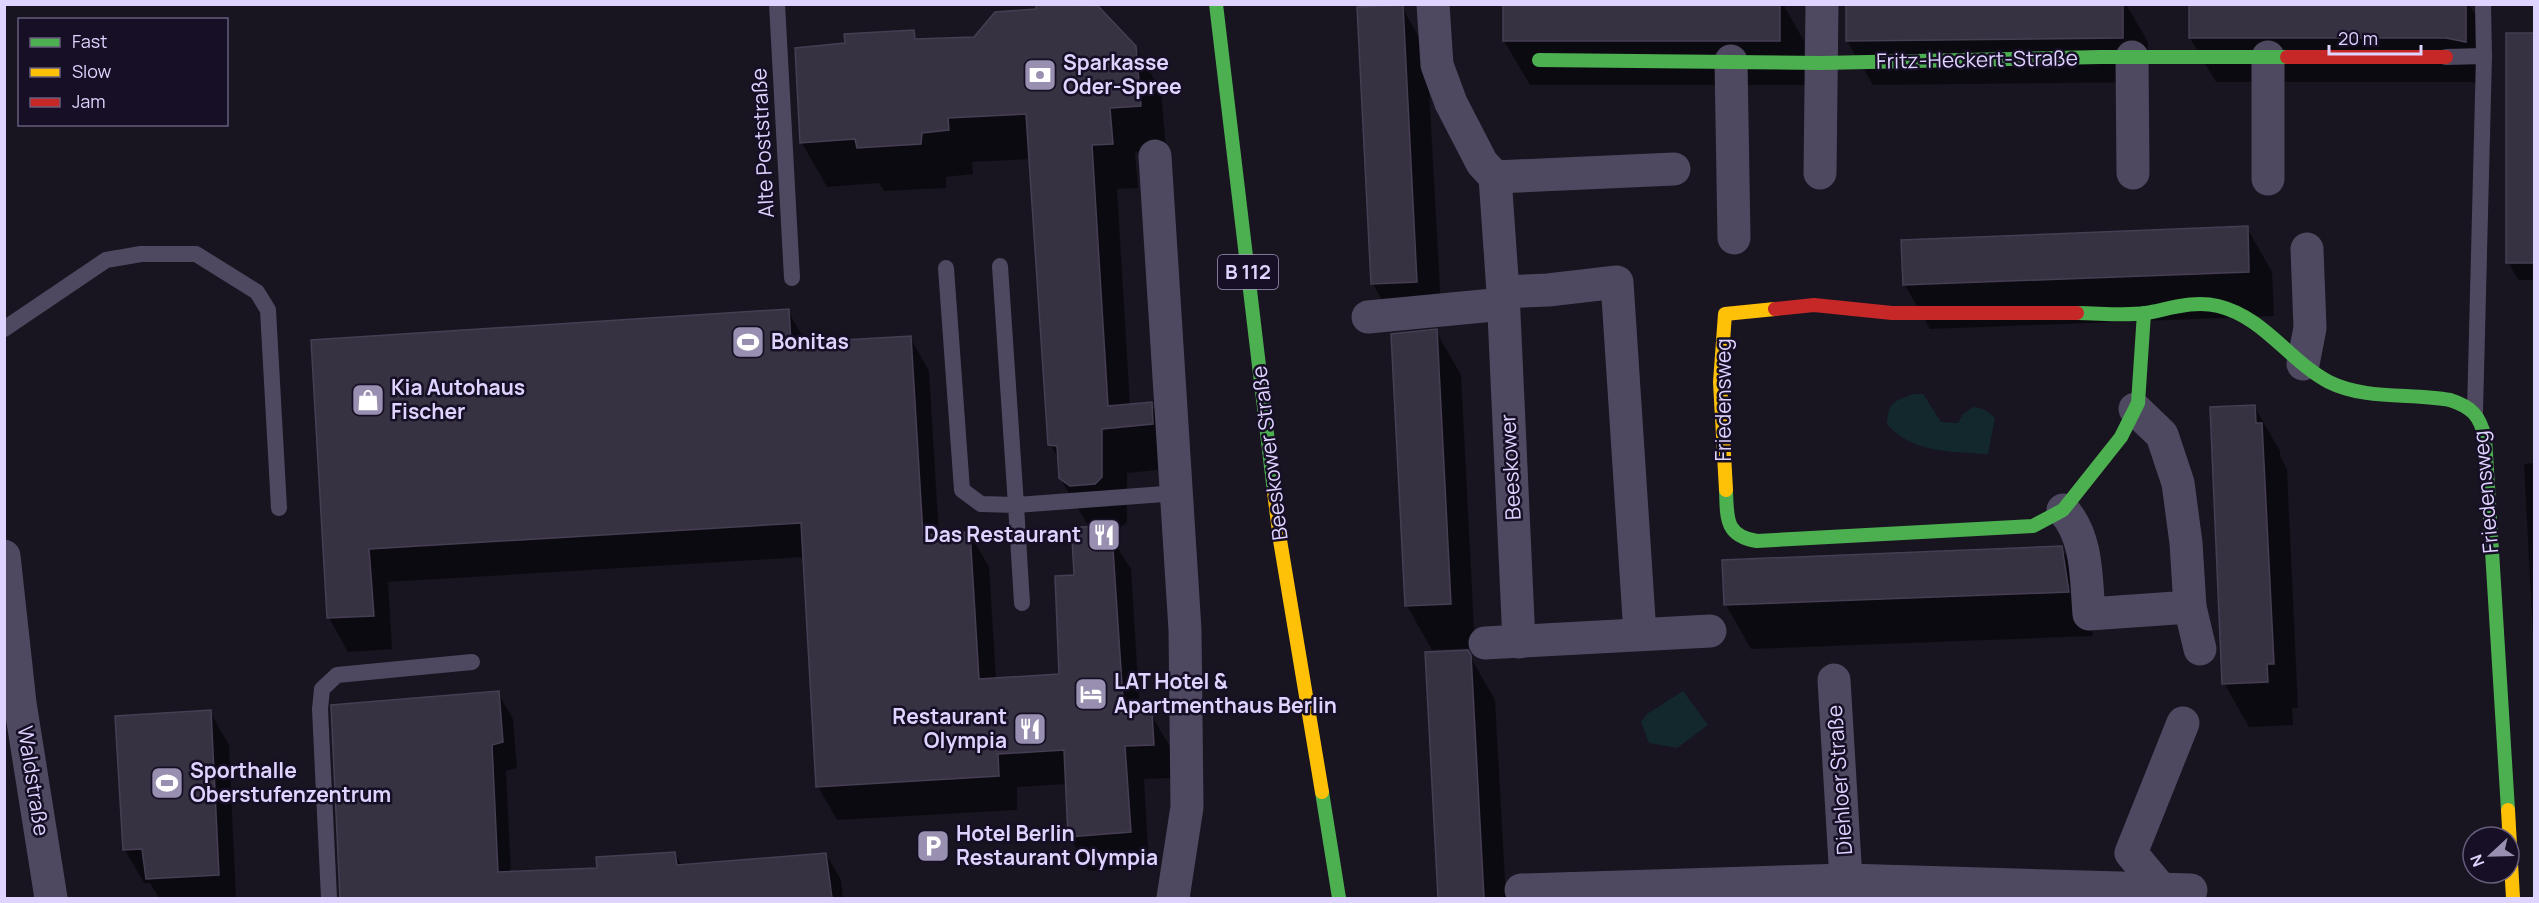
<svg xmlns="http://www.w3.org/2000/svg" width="2539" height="903" viewBox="0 0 2539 903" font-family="Manrope,sans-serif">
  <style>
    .green { fill: #13282d }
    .shadow { fill: #0007 }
    .building { fill: #373242; stroke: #463e53; stroke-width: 1.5 }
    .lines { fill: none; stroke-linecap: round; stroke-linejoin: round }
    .lane { stroke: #4e4960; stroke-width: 16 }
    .street { stroke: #4e4960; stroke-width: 33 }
    .fast { stroke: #4caf50; stroke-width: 14 }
    .slow { stroke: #ffc107; stroke-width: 14 }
    .jam { stroke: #c62828; stroke-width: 14 }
    .labels { text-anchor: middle; stroke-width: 5; stroke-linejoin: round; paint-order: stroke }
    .shield { fill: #160f25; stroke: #a398be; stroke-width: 1.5 }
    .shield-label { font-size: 20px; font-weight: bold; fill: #dfd3ff }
    .street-label { font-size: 21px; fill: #dfd3ff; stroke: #160f25 }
    .poi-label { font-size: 21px; font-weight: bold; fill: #dfd3ff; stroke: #160f25; text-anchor: start }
  </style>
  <rect width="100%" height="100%" fill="#181420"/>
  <!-- green -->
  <g class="green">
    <path d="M1913,394h10l18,28 17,1 5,-9 10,-7c10,1 14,4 22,11l-7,36c-35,-2 -77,-1 -101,-30 2,-23 6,-22 26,-30z"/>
    <path d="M1683,691l25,34 -31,23 -28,-5 -8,-21 6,-8z"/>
  </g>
  <!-- shadow -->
  <g class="shadow">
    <path d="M1037,4h40l58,43 26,44 5,58 -31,3 3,36 -21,1 13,216 21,-1 25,44 2,20 -51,5v49l-7,6 -14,1 25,40 9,146h11l20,33 2,30 -29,1 5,87 -60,5 -19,-34 -3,-53 -50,3v23l-180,10 -19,-33 -14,-230 -416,25 4,67 -44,3 -19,-34 -17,-277 476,-30 19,33 103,-7 19,34 10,165 31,-2 19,33 7,112 65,-4 14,-99 19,-48 -8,-6 -26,-44 -1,-18 -9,-16 -19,-285 -59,3 1,12 -27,3v11l-62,3 -5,-8 -52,4 -25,-44 44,-99 67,-12 5,9 57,-3 63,-28z"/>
    <path d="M1504,4h279l21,37 1,44h-275l-26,-44z"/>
    <path d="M1847,4h279l22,38v40l-275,3 -26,-44z"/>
    <path d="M2190,4h279l21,38v44l-18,-4h-256l-26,-44z"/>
    <path d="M1402,7l25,44 15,275 -44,2 -25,-44z"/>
    <path d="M2534,34v246h-16l-10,-18z"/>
    <path d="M2247,228l25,44 2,44 -344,13 -25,-44z"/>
    <path d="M1436,331l25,44 14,273 -43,2 -25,-44z"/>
    <path d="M2254,406l26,45v5l7,13 11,239h-6l1,17 -44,2 -25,-44z"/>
    <path d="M2534,463v194l-10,-193z"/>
    <path d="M2061,548l26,44 6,44 -342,13 -25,-44 -2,-44z"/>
    <path d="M1467,651l28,49 11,198h-67l-13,-245z"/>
    <path d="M498,693l15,26 4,49 -11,3 5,102 87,-4 77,-16 7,13 144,-12 15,26 2,18h-501l-9,-192z"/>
    <path d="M210,712l19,33 7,153h-77l-9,-15h-6l-19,-33z"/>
  </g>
  <!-- building -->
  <g class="building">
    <path d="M1036,4l62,2 38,40 5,60 -31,2 3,36 -21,1 16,261 44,-4 1,22 -51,5v48l-7,7 -25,2 -11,-8 -2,-32 -9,-1 -22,-331 -78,4 1,12 -27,3 -1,11 -64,4 -2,-9 -55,4 -5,-95 50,-5 -1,-9 70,-4 1,9 59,-2 21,-25 41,-3z"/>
    <rect x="1503" y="4" width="277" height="37"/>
    <path d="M1846,4h277v34l-277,3z"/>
    <path d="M2189,4h277v38l-20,-4h-257z"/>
    <path d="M1403,5l14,277 -46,2 -14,-277z"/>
    <rect x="2506" y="33" width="29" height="230"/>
    <path d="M2248,226l1,46 -346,13 -2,-45z"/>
    <path d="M789,309l2,34 120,-7 12,199 47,-3 9,147 80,-5 -4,-98 19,-1 -2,-37 9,-11 24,-1 7,8 12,181 28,-2 2,32 -29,1 6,86 -63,5 -4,-87 -66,4 1,22 -183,11 -15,-264 -432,26 5,67 -47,2 -16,-278z"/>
    <path d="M1437,329l14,275 -46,2 -14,-272z"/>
    <path d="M2255,405l1,18h6l12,241h-7l1,18 -46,2 -12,-277z"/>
    <path d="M2062,546l7,46 -345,13 -2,-45z"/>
    <path d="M1468,650l3,5 13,243h-46l-13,-246z"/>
    <path d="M499,691l4,51 -11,3 6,127 99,-4 -1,-11 79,-5 2,13 149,-12 6,45h-492l-9,-193z"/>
    <path d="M211,710l8,165 -73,4 -4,-30 -19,1 -8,-134z"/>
  </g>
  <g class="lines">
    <!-- lane -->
    <g class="lane">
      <path d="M777,4l15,274"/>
      <path d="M2446,57l38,-1 -1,-52"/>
      <path d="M1000,266l16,239 162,-12"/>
      <path d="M946,268l16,222 19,14 35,1 6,98"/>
      <path d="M4,329l102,-69 35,-6h55l61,38 11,18 11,198"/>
      <path d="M2475,412l9,-356"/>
      <path d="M329,898l-9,-189 2,-20 15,-14 135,-13"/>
    </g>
    <!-- street -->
    <g class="street">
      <path d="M1433,4l4,61 14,38 31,60 13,14 8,115 45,-2 69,-8 23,352"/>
      <path d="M2132,57l1,116"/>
      <path d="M2268,57v122"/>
      <path d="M1731,61l3,177"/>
      <path d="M1155,156l30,474 2,177 -14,91"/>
      <path d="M1820,173l2,-169"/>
      <path d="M1495,177l179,-8"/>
      <path d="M1503,292l16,350"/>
      <path d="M1368,317l136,-13"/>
      <path d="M2303,364l7,-36 -3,-79"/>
      <path d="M2063,510c25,27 23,69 26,104l101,-7 -4,-64 -8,-60 -16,-48 -27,-26"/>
      <path d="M4,556l16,147 31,195"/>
      <path d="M2190,607l10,42"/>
      <path d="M1485,643l225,-12"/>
      <path d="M1834,680l12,200 345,10"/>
      <path d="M1521,890l325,-10v18"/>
      <path d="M2159,898l1,-10 -29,-35 52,-130"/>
    </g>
    <!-- fast -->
    <g class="fast">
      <path d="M1216,4l58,488"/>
      <path d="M1539,60l282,3 279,-6h187"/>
      <path d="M2077,313c22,0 47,3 69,0 23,-4 47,-13 72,-7 46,11 71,55 111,76 36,18 82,11 121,18 22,7 30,16 35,38l23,372"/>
      <path d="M1726,490c1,28 -1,46 31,51l276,-15 30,-16 58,-73 17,-34 6,-90"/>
      <path d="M1322,792l17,106"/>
    </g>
    <!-- slow -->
    <g class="slow">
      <path d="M1726,490l-6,-108 5,-68 50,-5"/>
      <path d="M1274,492l6,48 42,252"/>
      <path d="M2508,810l5,88"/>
    </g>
    <!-- jam -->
    <g class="jam">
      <path d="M2287,57h159"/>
      <path d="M1775,309l39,-4 78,8h185"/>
    </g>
  </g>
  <!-- icons -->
  <defs>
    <g id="bank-square" transform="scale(1.725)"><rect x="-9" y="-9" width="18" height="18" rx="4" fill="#9990b1" stroke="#160f25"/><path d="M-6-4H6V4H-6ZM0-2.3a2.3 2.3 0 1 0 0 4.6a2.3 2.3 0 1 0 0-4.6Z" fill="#fff"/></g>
    <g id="stadium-square" transform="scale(1.725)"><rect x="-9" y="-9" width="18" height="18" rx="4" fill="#9990b1" stroke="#160f25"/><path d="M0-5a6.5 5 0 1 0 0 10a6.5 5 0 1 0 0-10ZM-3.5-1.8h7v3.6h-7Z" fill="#fff"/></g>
    <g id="shop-square" transform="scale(1.725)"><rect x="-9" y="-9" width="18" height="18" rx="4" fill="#9990b1" stroke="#160f25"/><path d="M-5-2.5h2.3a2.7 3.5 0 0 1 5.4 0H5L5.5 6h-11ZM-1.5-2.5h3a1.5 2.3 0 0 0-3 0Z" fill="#fff"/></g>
    <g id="restaurant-square" transform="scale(1.725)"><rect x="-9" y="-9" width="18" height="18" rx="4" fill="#9990b1" stroke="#160f25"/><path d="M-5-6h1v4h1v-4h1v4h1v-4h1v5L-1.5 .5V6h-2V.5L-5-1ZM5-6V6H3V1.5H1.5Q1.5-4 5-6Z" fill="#fff"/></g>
    <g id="hotel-square" transform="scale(1.725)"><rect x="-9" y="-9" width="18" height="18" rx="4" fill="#9990b1" stroke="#160f25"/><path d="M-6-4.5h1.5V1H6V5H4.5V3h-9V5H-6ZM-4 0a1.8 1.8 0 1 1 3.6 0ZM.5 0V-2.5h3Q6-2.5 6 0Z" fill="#fff"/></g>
    <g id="parking-square" transform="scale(1.725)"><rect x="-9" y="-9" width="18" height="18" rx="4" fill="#9990b1" stroke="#160f25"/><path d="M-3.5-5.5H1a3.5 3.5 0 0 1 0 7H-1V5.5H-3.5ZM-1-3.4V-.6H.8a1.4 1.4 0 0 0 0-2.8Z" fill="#fff"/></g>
  </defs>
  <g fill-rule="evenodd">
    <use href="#bank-square" x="1040" y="75"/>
    <use href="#stadium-square" x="748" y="342"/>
    <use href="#shop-square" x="368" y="400"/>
    <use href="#restaurant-square" x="1104" y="535"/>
    <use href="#hotel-square" x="1091" y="694"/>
    <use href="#restaurant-square" x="1030" y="729"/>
    <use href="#stadium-square" x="167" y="783"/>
    <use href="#parking-square" x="933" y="846"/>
  </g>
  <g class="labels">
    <!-- shield labels -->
    <rect class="shield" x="1218" y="255" width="60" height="34" rx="4.5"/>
    <g class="shield-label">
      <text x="1248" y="279">B 112</text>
    </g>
    <!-- street labels -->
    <g class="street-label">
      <text transform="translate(1977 60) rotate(-1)" y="7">Fritz-Heckert-Straße</text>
      <text transform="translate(763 143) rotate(-93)" y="7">Alte Poststraße</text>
      <text transform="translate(1724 400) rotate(-90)" y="7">Friedensweg</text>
      <text transform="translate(1270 453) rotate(-97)" y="7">Beeskower Straße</text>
      <text transform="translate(1511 467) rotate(-93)" y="7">Beeskower</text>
      <text transform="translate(2486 492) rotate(-95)" y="7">Friedensweg</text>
      <text transform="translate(1840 780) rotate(-94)" y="7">Diehloer Straße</text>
      <text transform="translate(33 781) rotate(81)" y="7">Waldstraße</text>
    </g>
    <!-- poi labels -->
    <g class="poi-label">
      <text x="1063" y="70">Sparkasse<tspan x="1063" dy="24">Oder-Spree</tspan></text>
      <text x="771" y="349">Bonitas</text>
      <text x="391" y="395">Kia Autohaus<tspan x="391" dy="24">Fischer</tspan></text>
      <text x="1081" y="542" text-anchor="end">Das Restaurant</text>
      <text x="1114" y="689">LAT Hotel &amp;<tspan x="1114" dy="24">Apartmenthaus Berlin</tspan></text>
      <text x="1007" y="724" text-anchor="end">Restaurant<tspan x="1007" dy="24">Olympia</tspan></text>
      <text x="190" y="778">Sporthalle<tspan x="190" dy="24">Oberstufenzentrum</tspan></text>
      <text x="956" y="841">Hotel Berlin<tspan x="956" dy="24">Restaurant Olympia</tspan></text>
    </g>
  </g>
  <!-- border -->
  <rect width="2539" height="903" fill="none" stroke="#dfd3ff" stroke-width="12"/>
  <!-- legend -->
  <rect x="18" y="18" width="210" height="108" fill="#160f25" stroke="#665d7c" stroke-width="1.5"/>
  <rect x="30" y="38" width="30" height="9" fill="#4caf50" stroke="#665d7c" stroke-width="1.5"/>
  <text x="72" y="48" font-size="18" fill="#dfd3ff">Fast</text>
  <rect x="30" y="68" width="30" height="9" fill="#ffc107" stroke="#665d7c" stroke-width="1.5"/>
  <text x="72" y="78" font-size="18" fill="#dfd3ff">Slow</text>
  <rect x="30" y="98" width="30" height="9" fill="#c62828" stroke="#665d7c" stroke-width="1.5"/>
  <text x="72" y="108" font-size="18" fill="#dfd3ff">Jam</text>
  <!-- north arrow -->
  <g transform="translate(2491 855) rotate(248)"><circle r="28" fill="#160f25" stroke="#665d7c" stroke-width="1.5"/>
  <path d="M0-4.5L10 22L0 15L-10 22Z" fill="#9990b1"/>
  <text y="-9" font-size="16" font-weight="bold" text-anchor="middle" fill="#dfd3ff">N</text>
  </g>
  <!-- scale -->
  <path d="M2329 45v9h92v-9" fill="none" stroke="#dfd3ff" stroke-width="3"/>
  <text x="2338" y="45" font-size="18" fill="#dfd3ff" stroke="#160f25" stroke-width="4.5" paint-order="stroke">20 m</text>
</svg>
